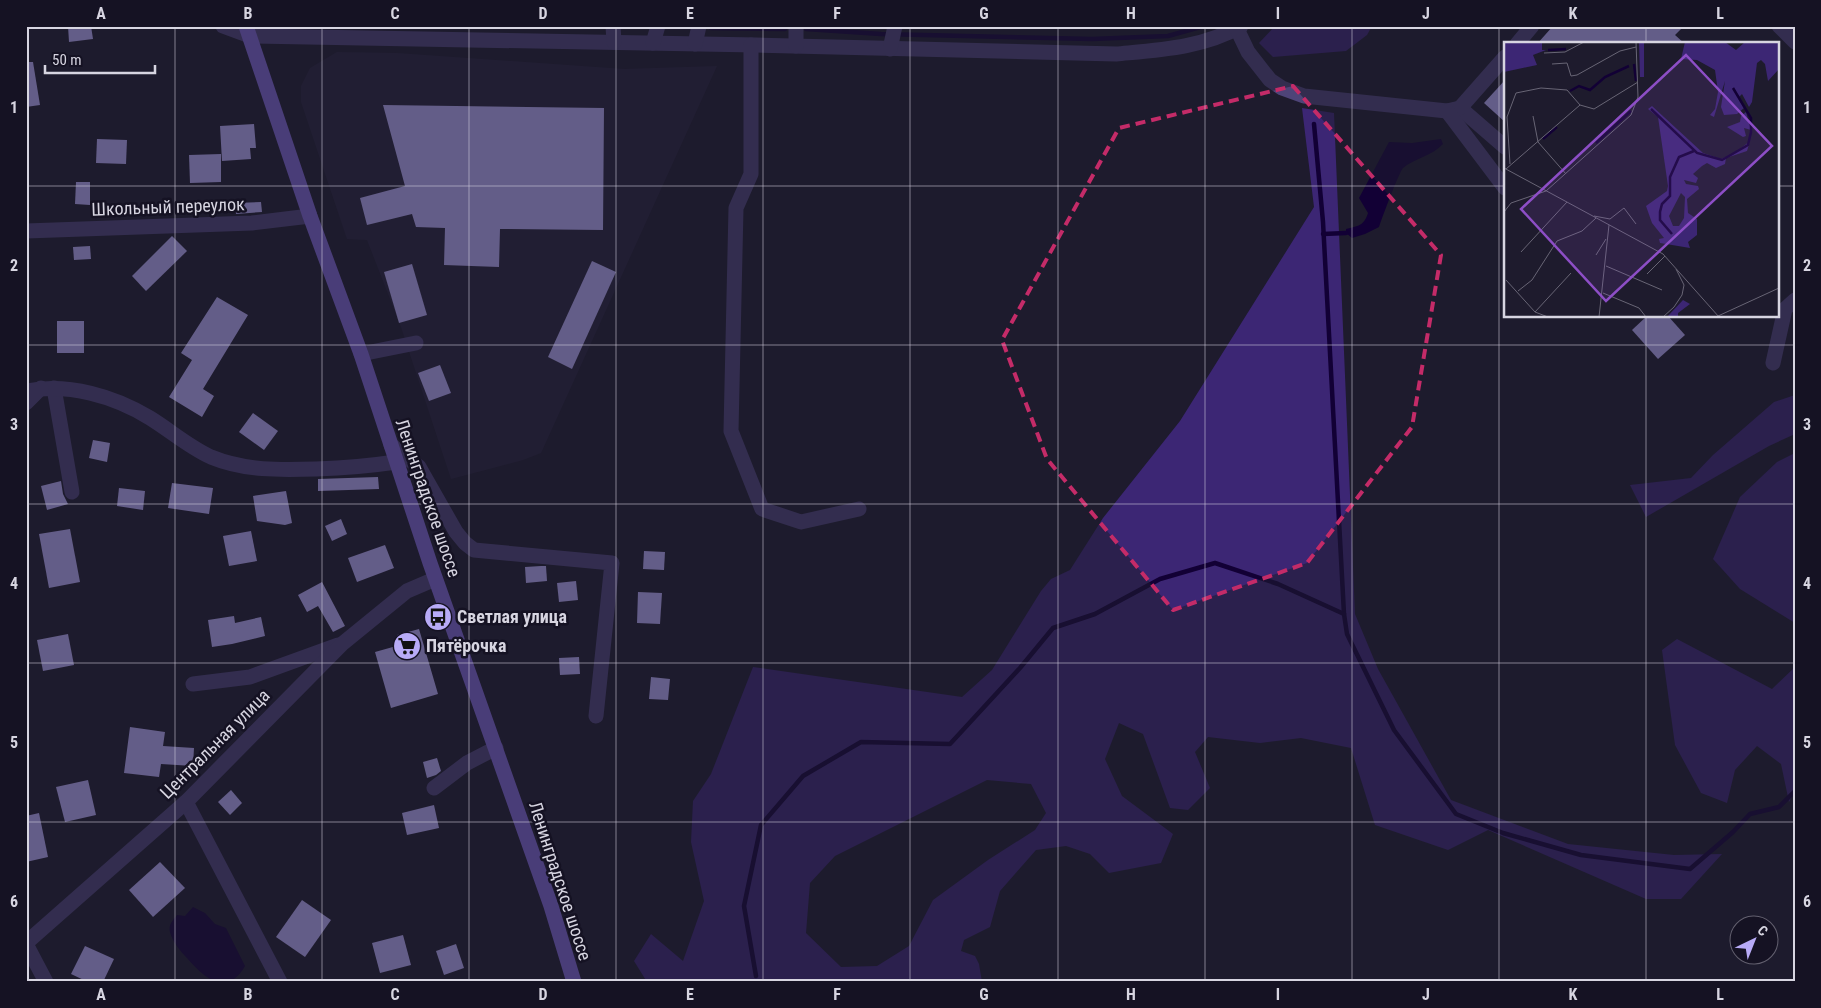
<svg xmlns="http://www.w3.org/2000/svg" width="1821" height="1008" viewBox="0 0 1821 1008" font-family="'Roboto Condensed',sans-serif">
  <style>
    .built { fill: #27233b }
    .green { fill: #3c2674; fill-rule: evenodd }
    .water { fill: #120035 }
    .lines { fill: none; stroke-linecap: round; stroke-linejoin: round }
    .stream { stroke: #120035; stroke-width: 4.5 }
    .building { fill: #b9adf5 }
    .minor { stroke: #4e4478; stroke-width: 15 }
    .major { stroke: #7f66d2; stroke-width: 15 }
    .marked { fill: none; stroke: #c42b68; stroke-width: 4; stroke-dasharray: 10 6; stroke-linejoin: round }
    .grid { fill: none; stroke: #d7d5e1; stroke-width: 1; stroke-opacity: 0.55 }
    .labels { text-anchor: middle; stroke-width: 5; stroke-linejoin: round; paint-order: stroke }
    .street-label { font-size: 18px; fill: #d7d5e1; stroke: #151223 }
    .poi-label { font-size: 18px; font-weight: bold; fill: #d7d5e1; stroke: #151223; text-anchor: start }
    .inset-river { fill: none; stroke: #120035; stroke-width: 2.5 }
    .inset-road { fill: none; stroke: #686575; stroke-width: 1 }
    .view { fill: #8d4ec6; fill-opacity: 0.15; stroke: #8d4ec6; stroke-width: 2.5 }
    .inset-edge { fill: none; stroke: #d7d5e1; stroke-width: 2.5 }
    .neatline { fill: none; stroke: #d7d5e1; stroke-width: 2 }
    .grid-label { font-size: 16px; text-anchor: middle; font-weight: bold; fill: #d7d5e1 }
  </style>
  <rect width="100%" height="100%" fill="#1e1b2d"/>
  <!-- built -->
  <path class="built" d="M337,52l60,1 227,16 93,-3 -176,387 -18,7 -72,19 -50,-152 -34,-87 -20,-1 -46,-137v-16l9,-18z"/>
  <!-- green -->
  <g class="green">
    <path d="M1275,26h97l-5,9 -21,16 -73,6 -14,-14z"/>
    <path d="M1302,108l32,5 21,501 23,55 73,131 117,44 106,11 48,-1 -41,45h-35l-158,-69 -40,20 -73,-25 -24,-77 -50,-10 -41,5 -52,-6 -13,15 15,36 -22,22 -18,-2 -27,-74 -24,-11 -14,36 17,37 51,38 -12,29 -52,10 -19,-19 -24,-8 -30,4 -36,41 -10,36 -26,13 -3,11 14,5 4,8 3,18h-335l-13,-21 17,-27 32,27 21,-60 -13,-59 2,-41 18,-27 42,-107 209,30 30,-27 49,-79 10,-12 19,-9 33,-52 77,-97 134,-214zM987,780l44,4 15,29 -11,17 -47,30 -55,40 -24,46 -32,20 -36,1 -35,-34 4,-50 25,-27z"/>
    <path d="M1795,395v39l-26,12 -123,71 -16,-32 61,-7 22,-23 61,-53z"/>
    <path d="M1795,453v170l-55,-34 -27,-30 27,-62 37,-35z"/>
    <path d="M1677,639l95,50 23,-22v123l-6,12 -8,-38 -24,-18 -22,24 -8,33 -26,-10 -26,-48 -13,-95z"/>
  </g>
  <!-- water -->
  <g class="water">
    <path d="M1441,139l2,5c-11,12 -28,14 -40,24 -4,4 -21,50 -24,59l-14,7 -13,4 -6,-5v-4c12,-3 18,-3 22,-16l-9,-15 30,-56 23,1z"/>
    <path d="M193,907l12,6 10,11 11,4 19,38c-18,31 -40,13 -58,-8 -6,-6 -15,-17 -17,-26 -2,-7 3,-12 7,-17l8,1z"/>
  </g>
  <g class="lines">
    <!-- stream -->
    <g class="stream">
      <path d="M590,26h12"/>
      <path d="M666,27h29"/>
      <path d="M711,28l74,1"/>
      <path d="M806,29l75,5 211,5 76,-3 36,-10"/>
      <path d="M1314,124l9,98 21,392 3,20 47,96 62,84 47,19 78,22 109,14 43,-37 17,-18 29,-7 16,-16"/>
      <path d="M1323,234l23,-1"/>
      <path d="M756,976l-12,-70 17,-81 42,-49 58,-34 89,2 70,-76 33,-40 42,-14 65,-35 55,-16 63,21 66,30"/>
    </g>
  </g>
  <!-- building -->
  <g class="building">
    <path d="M68,26h23l2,13 -24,3z"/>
    <path d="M1553,26h131l-9,9 10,9h-148z"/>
    <path d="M26,62h7l7,43 -14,2z"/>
    <path d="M1505,80v42l-21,-19z"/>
    <path d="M383,105l221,3 -1,122 -103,-1 -1,38 -55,-2 1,-37 -29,-1 -4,-13 -45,11 -7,-27 45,-12z"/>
    <path d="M254,124l2,24h-6l1,11 -29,2 -2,-35z"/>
    <path d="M97,139l30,1 -1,24 -30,-1z"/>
    <path d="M221,154v28l-31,1 -1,-28z"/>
    <path d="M76,182h14v23l-15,-1z"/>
    <path d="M261,202l1,10 -26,2 -1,-11z"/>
    <path d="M172,236l15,15 -41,40 -14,-15z"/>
    <path d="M90,246l1,13 -17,1 -1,-13z"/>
    <path d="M592,261l24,11 -44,97 -24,-12z"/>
    <path d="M412,264l15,51 -28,8 -15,-51z"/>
    <path d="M217,297l31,18 -45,74 11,7 -12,21 -33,-20 23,-37 -11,-7z"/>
    <path d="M1647,316h21l17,19 -27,24 -26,-29z"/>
    <rect x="57" y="321" width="27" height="32"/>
    <path d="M440,365l11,28 -22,8 -11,-28z"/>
    <path d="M253,413l25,18 -14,19 -25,-18z"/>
    <path d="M93,440l17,3 -3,19 -18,-4z"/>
    <path d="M378,477l1,12 -61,2v-12z"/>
    <path d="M61,481l2,13 5,10 -21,6 -6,-24z"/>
    <path d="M172,483l41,5 -4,26 -41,-6z"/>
    <path d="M119,488l26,3 -2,19 -26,-4z"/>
    <path d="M286,491l6,32 -7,2 -28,-4 -4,-25z"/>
    <path d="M341,519l6,15 -15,7 -7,-15z"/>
    <path d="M70,529l10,53 -31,6 -10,-54z"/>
    <path d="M251,531l6,30 -28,5 -6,-30z"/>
    <path d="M385,545l9,23 -37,14 -9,-24z"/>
    <path d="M644,551l21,1 -1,18 -21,-1z"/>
    <path d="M541,566h5l1,15 -21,2 -1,-16z"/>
    <path d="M576,581l2,19 -19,2 -2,-19z"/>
    <path d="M322,582l23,44 -12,6 -15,-26 -11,6 -9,-17z"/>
    <path d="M638,592l24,1 -2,31 -23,-1z"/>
    <path d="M234,616l1,7 26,-6 4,19 -33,8 -20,3 -4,-27z"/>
    <path d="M419,629l19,65 -47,14 -16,-56 25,-7 -3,-10z"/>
    <path d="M68,634l6,31 -31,6 -6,-31z"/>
    <path d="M579,657l1,17 -20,1 -1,-17z"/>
    <path d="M651,677l19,2 -2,21 -19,-1z"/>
    <path d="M130,727l35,5 -2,14 31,2 -1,18 -32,-2 -2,13 -35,-4z"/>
    <path d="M437,758l4,13 -5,4 -9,3 -4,-16z"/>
    <path d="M88,780l8,35 -31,7 -9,-35z"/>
    <path d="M231,790l11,13 -12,12 -12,-13z"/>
    <path d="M434,805l5,23 -32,7 -5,-22z"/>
    <path d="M39,813l9,44 -22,5v-46z"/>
    <path d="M160,862l25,26 -32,29 -24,-27z"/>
    <path d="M302,900l29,20 -26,37 -29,-20z"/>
    <path d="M403,935l8,30 -31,8 -8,-30z"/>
    <path d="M456,944l8,24 -20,7 -8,-24z"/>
    <path d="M85,946l29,13 -11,23h-15l-17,-8z"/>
  </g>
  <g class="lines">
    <!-- minor -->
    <g class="minor">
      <path d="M223,26l27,10 506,9 360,9c42,-4 87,-6 125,-28"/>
      <path d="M613,26l1,16"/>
      <path d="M1779,26l16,16"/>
      <path d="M1237,29l11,23 22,28 12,8 22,8 143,15 13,-3 45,39"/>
      <path d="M653,43l5,-17"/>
      <path d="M695,44l4,-18"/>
      <path d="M1517,44l15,-18"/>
      <path d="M751,45v129l-15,34 -5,223 31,78 39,13 58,-13"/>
      <path d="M796,46v-20"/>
      <path d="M890,49l5,-23"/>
      <path d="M1460,108l45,-51"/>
      <path d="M1447,111l58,77"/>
      <path d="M26,231l226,-8 58,-7"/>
      <path d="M361,354l55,-11"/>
      <path d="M1773,363l12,-54 10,-9"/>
      <path d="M54,388l18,104"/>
      <path d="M26,391c43,-8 88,5 124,27 21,13 39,29 61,39 34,14 69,13 105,12 28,-1 53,-3 80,-7"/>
      <path d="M26,403l15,-15"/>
      <path d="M391,445l28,22 37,65 9,11 9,7 138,13 -16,153"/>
      <path d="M193,684l57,-7 88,-32"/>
      <path d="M434,788l33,-25 29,-15"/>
      <path d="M186,802l94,180"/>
      <path d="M26,943l160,-141 156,-158 65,-53 28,-12"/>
      <path d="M26,944l20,38"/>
    </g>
    <!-- major -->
    <path class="major" d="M246,26l64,190 51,138 69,209 121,343 23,76"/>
  </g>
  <!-- marked area -->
  <path d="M0 0H1821V1008H0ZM1293,86l148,169 -29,172 -105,136 -134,47 -126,-151 -45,-119 117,-212z" fill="#1e1b2d" fill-opacity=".55" fill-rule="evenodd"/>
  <path class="marked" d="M1293,86l148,169 -29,172 -105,136 -134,47 -126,-151 -45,-119 117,-212z"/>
  <!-- grid -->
  <path class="grid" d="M175,26v956M322,26v956M469,26v956M616,26v956M763,26v956M910,26v956M1058,26v956M1205,26v956M1352,26v956M1499,26v956M1646,26v18M26,186h1479M1777,186h18M1646,316v666M26,345h1769M26,504h1769M26,663h1769M26,822h1769"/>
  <!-- icons -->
  <defs>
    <g id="bus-disc" transform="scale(1.4375)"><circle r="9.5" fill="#b8abf7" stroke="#151223"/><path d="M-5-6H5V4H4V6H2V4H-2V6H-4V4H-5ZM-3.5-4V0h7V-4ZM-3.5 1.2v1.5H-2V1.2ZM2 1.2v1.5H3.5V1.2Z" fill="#111"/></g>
    <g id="supermarket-disc" transform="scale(1.4375)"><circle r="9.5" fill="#b8abf7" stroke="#151223"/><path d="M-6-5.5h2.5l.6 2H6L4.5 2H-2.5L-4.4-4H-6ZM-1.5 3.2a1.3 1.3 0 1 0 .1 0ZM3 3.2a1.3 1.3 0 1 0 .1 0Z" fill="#111"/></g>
  </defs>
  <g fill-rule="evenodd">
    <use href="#bus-disc" x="438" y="617"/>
    <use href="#supermarket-disc" x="407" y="646"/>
  </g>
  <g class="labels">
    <!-- street labels -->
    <g class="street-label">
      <text transform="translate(168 207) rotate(-2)" y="6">Школьный переулок</text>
      <text transform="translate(428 498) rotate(71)" y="6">Ленинградское шоссе</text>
      <text transform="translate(215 744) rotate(-45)" y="6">Центральная улица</text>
      <text transform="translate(560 881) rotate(72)" y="6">Ленинградское шоссе</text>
    </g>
    <!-- poi labels -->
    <g class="poi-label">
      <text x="457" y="623">Светлая улица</text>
      <text x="426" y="652">Пятёрочка</text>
    </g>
  </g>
  <!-- overview -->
  <g transform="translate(1504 42)">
    <rect width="275" height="275" fill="#1e1b2d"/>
    <path d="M0,0h38v8h4l-13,5 4,10 -33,7zM135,0h5v35h-4zM181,0h40l11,8 9,-8h34v27l-11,12 -3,-17 -4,-4 -4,3 -5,39 -3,5 -7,-13 -4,4 6,10 -7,6 -13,1 -3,-8 4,-26 -11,36 -4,-2 5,-6 3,-17 -3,-22 -18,-10 -16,-1zM148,64l51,47 18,6 14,-6 15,-12 -3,10 -21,7 -1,6 -9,4 -9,-5 -5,3 -9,8 5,4 -2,5 -12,-3 2,4 12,2 1,3 -12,10 1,14 9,6v16l-9,7 2,6 -30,-5 -1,-4 5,-1 -12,-15 -6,-17 21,-15 1,-5 -10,-69 -10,-8zM177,151l4,4 -1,21 -5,8h-6l-4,-10zM242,70l5,18 -7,-2 2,8 -3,1 -16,-10 13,-5 1,-6zM179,258l7,4 -12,9v4h-11z" fill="#3c2674" fill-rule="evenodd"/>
    <path class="inset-river" d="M44,8l18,-1M130,22l2,17M66,49l9,-5 11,4 15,-13 24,-11M147,67l46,44 25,7 26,-15 3,-13v-14l-18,-30M39,97l14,-12M92,101l35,-32M168,192l-12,-14v-8l2,-8 8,-8v-19l9,-20 15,-6"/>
    <path class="inset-road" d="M61,10l19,-10M40,11l21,-1M48,22l15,-1 4,13 6,-1 43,-24 16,-4M29,74l5,26 28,32M6,122l-3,-47 9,-24 25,-5 26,2 13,15 14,4 44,-27M0,126l159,86 56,63M2,127l74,-64M0,170l7,-9 35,-12 85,-76 7,-18 -2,-55M90,174l16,3 14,-11 12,16M17,210l46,-50M92,213l10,-16M102,224l56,24M143,232l18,-18M2,238l29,32 13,5M14,249l14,-11 25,-39 25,-10 14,-13M99,251l36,15 7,9M31,270l36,-39M214,274l61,-28M95,275l10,-92M159,275l11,-10 8,-12 2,-10 -8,-16"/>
    <path class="view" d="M182,13l86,91 -166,155 -85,-92z"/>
    <rect width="275" height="275" class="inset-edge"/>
  </g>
  <!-- border -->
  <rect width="1821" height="1008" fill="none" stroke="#151223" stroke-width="55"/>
  <!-- north arrow -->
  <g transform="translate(1754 940) rotate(43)"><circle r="24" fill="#151223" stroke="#63606f"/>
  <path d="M0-4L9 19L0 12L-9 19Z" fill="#b8abf7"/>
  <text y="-8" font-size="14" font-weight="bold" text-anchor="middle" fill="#d7d5e1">С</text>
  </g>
  <!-- scale -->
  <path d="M45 65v8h110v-8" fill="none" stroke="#d7d5e1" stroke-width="2.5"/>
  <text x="52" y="65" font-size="15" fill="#d7d5e1" stroke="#151223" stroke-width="4" paint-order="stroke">50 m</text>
  <rect x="28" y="28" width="1766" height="952" class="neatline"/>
  <g class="grid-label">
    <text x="101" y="19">A</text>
    <text x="248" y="19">B</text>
    <text x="395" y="19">C</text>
    <text x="543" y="19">D</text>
    <text x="690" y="19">E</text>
    <text x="837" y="19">F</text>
    <text x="984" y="19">G</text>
    <text x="1131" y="19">H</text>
    <text x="1278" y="19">I</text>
    <text x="1426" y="19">J</text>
    <text x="1573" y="19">K</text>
    <text x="1720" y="19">L</text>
    <text x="14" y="113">1</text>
    <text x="1807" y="113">1</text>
    <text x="14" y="271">2</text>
    <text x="1807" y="271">2</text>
    <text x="14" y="430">3</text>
    <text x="1807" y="430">3</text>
    <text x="14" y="589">4</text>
    <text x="1807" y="589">4</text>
    <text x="14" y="748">5</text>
    <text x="1807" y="748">5</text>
    <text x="14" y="907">6</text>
    <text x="1807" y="907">6</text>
    <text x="101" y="1000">A</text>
    <text x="248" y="1000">B</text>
    <text x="395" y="1000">C</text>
    <text x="543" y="1000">D</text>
    <text x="690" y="1000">E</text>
    <text x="837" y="1000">F</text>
    <text x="984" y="1000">G</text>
    <text x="1131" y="1000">H</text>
    <text x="1278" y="1000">I</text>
    <text x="1426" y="1000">J</text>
    <text x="1573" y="1000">K</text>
    <text x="1720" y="1000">L</text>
  </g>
</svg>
